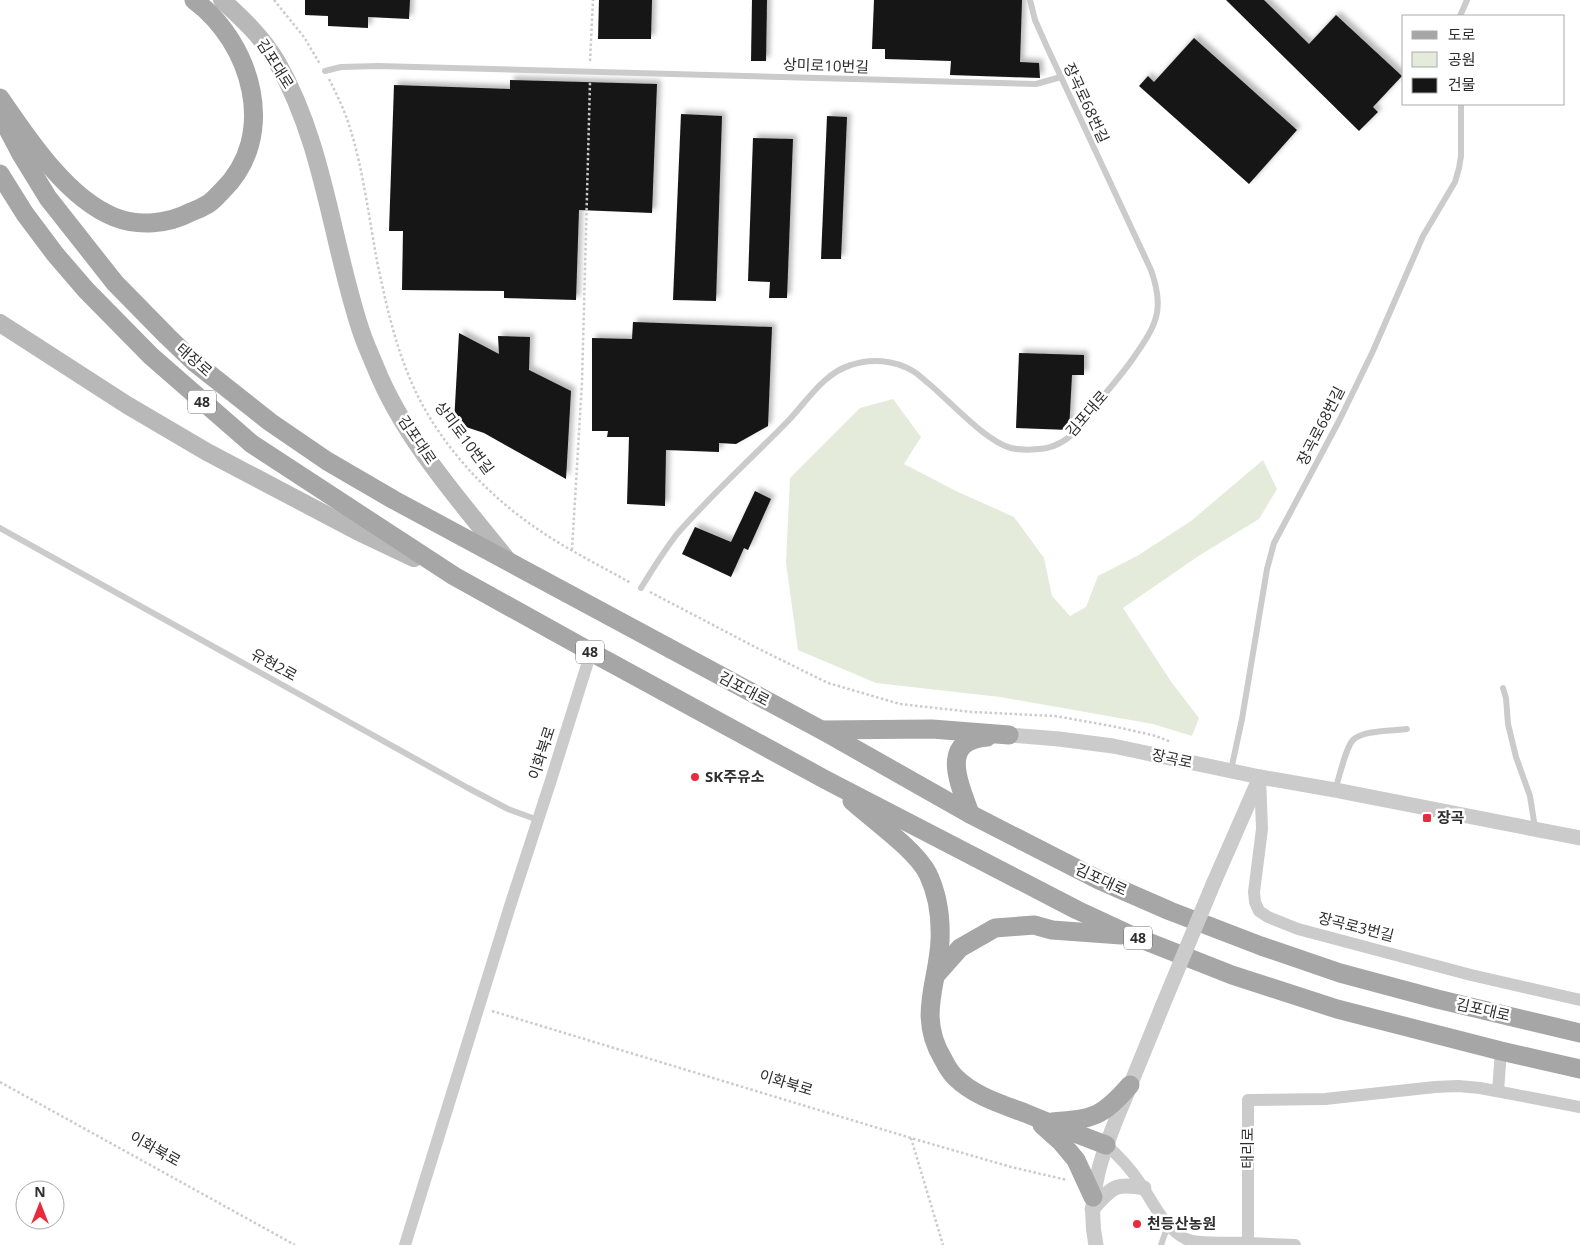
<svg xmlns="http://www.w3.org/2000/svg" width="1580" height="1245" viewBox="0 0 1580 1245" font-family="'Open Sans','Noto Sans KR',sans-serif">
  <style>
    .green { fill: #e4ebdb }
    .building { fill: #151515; filter: url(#shadow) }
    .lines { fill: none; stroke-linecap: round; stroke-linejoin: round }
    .path { stroke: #cbcbcb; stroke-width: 2.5; stroke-dasharray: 2.5 2.5; stroke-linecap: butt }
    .service { stroke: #cbcbcb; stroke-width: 6 }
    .minor { stroke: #cbcbcb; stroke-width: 12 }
    .tertiary { stroke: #cbcbcb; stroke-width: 15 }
    .secondary { stroke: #b8b8b8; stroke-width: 18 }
    .primary { stroke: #a6a6a6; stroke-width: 19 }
    .tertiary-bridge { stroke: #cbcbcb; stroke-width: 15 }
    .poi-dot { fill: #e82c3c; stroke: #fff; stroke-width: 2 }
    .labels { text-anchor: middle; stroke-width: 5; stroke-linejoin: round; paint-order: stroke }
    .shield { fill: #fff; stroke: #6d6d6d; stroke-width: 1 }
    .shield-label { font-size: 14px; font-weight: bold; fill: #2e2e2e }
    .street-label { font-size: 15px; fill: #2e2e2e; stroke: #fff }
    .poi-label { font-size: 15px; font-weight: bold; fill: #2e2e2e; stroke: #fff; text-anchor: start }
  </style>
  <defs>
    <filter id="shadow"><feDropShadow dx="4" dy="-4" stdDeviation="2.5" flood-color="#0004"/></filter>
  </defs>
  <rect width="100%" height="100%" fill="#fff"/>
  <!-- green -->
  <path class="green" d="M893,399l28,38 -17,27 52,27 58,26 30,41 8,38 18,20 16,-9 12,-31 39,-20 54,-35 72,-61 14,29 -18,30 -59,36 -77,53 49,75 27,35 -7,18 -39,-12 -153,-27 -124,-14 -78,-33 -12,-87 4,-85 70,-70z"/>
  <!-- building -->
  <g class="building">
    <path d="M305,0h105l-1,19 -41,-2v11l-40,-2v-10l-23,-1z"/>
    <path d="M599,0h53l-1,39h-53z"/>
    <path d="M752,0h15l-1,61h-15z"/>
    <path d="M874,0h148l-2,62 19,1 1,15 -90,-3 1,-14 -66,-2v-10h-13z"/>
    <path d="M1226,0h38l45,44 27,-29 66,61 -29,31 5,5 -19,19z"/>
    <path d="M1194,38l103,92 -48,54 -110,-98 9,-10 6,6z"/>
    <path d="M510,80l147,4 -5,129 -73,-3 -3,90 -72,-2v-7l-102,-1 1,-59h-14l5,-146 116,4z"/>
    <path d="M681,114l41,2 -6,185 -43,-1z"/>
    <path d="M827,116l20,1 -6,142h-20z"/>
    <path d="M753,138l40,1 -6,159h-18l1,-16 -22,-1z"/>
    <path d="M633,322l139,5 -4,99 -32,18 -17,-1v9l-53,-2 -1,56 -38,-2 2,-67h-22l1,-6h-16v-93l40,1z"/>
    <path d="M459,333l40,21 -1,-18 32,1 -1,33 42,21 -5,88 -82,-46 -30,-10z"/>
    <path d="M1019,353l65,2v20h-12l-3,55 -53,-2z"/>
    <path d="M755,491l16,8 -23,51 -4,-2 -13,29 -49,-23 13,-27 36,15z"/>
  </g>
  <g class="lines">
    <!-- path -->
    <g class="path">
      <path d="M274,0l30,37 16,27"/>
      <path d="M590,61l3,-61"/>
      <path d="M329,79c8,16 16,32 21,49 13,41 19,90 27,133 8,38 16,76 31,113 24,61 72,115 125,152 31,22 66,39 98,57"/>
      <path d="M572,550l10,-168 8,-300"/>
      <path d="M650,592l107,56 71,35 72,21 72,8 83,4 62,11 39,9 15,6"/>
      <path d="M492,1011l419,127 100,29 56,13"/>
      <path d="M0,1082l295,163"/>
      <path d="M911,1138l32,107"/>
    </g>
    <!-- service -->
    <g class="service">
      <path d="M1460,16l7,-16"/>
      <path d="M325,71l16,-4 37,-1 658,18 25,-7"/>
      <path d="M0,528l468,260 40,21 30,11"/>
      <path d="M641,588c11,-18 23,-37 36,-54 35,-40 75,-76 112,-114 18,-19 35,-47 62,-55 20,-7 43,-5 62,6 5,3 10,8 15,12 22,18 57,58 83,65 9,2 18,2 27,1 10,0 23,-5 31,-12 12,-11 22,-25 32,-38 11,-14 23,-27 33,-42 23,-33 31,-48 17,-87l-104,-223 -12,-27 -5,-20"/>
      <path d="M1503,688l3,10 2,26 8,33 14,39 5,32"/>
      <path d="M1231,770l11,-51 25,-150 7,-26 66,-124 33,-68 50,-115 32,-54 4,-14 2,-12v-52"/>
      <path d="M1335,790c4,-11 11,-45 19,-51 11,-9 39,-8 53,-10"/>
      <path d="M1161,1245l7,-20"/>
    </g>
    <!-- minor -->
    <g class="minor">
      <path d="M1260,777l2,52 -8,63 1,10 4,9 9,6 30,12 173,46 109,25"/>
      <path d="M1498,1091l3,-40"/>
      <path d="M1106,1145c13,11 24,23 34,38 13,19 24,45 46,56 13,6 47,3 62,4v-143l77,-1 110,-12 23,-1 22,2 100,19"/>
      <path d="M1248,1243l47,2"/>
      <path d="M405,1245l105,-339 41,-126 40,-128"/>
    </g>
    <!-- tertiary -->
    <g class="tertiary">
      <path d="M1009,735l50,4 54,7 147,31 75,13 245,48"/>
      <path d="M1214,882l46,-105"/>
      <path d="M1092,1209c20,-21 22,-27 52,-21"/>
      <path d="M1096,1245c-12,-54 11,-104 32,-154 11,-28 23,-56 34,-84"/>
    </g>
    <!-- secondary -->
    <g class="secondary">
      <path d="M222,0c20,18 41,38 55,62 47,82 54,177 83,266 4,13 10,26 15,38 29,73 86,136 134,196"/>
      <path d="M0,323l127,82 80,47 150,79 57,27"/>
    </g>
    <!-- primary -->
    <g class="primary">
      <path d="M0,98c28,41 67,100 114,119 25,10 54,7 77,-5 6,-2 12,-5 17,-8 5,-3 10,-9 14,-13 57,-55 30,-148 -28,-191"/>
      <path d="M0,114l21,40 27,44 67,85 52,53 27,26 76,60 57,39 67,39 433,233 143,81 129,66 71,31 91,35 79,27 97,26 143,34"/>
      <path d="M0,174l25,40 30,40 31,36 65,66 101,88 202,132 137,76 235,128 251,130 56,26 99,39 105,34 164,42 79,18"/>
      <path d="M823,730l109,-1 77,6"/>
      <path d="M852,801c21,19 64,49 76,73 10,21 13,45 12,67 -2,43 -23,75 3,118 3,6 7,13 12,18 19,19 46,27 70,36 27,11 54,22 81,32"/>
      <path d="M970,814c-10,-30 -32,-73 17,-77"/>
      <path d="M936,975l24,-27 35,-20 39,-3 18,5 69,5"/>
      <path d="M1052,1122c42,-3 50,-5 78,-37"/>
      <path d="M1042,1125l19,17 15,18 17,37"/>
    </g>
    <!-- tertiary-bridge -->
    <path class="tertiary-bridge" d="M1162,1007l52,-125"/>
  </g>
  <!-- markers -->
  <g class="poi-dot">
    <circle cx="695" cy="777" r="5"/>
    <rect x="1422" y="813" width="10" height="10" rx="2.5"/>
    <circle cx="1137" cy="1224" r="5"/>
  </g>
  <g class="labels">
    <!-- shield labels -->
    <g class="shield">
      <rect x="188" y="390.5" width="28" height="23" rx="4"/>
      <rect x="576" y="640.5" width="28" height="23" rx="4"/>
      <rect x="1124" y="926.5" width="28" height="23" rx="4"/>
    </g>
    <g class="shield-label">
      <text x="202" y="407">48</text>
      <text x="590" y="657">48</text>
      <text x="1138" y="943">48</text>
    </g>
    <!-- street labels -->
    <g class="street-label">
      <text transform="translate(275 64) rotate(58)" y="5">김포대로</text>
      <text transform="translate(826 66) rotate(2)" y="5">상미로10번길</text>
      <text transform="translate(1086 103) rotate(65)" y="5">장곡로68번길</text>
      <text transform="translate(194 360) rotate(41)" y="5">태장로</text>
      <text transform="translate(1087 414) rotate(-49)" y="5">김포대로</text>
      <text transform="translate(1321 426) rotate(-63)" y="5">장곡로68번길</text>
      <text transform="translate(464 438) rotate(53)" y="5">상미로10번길</text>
      <text transform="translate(417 440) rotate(56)" y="5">김포대로</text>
      <text transform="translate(274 665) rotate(29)" y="5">유현2로</text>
      <text transform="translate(744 689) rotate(28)" y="5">김포대로</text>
      <text transform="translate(542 753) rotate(-72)" y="5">이화북로</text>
      <text transform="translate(1172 759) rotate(12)" y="5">장곡로</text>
      <text transform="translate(1101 880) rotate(25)" y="5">김포대로</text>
      <text transform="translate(1356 927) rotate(14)" y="5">장곡로3번길</text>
      <text transform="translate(1483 1010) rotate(13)" y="5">김포대로</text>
      <text transform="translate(786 1083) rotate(17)" y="5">이화북로</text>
      <text transform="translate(1248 1148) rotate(-90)" y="5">태리로</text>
      <text transform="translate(155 1149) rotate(29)" y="5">이화북로</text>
    </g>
    <!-- poi labels -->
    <g class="poi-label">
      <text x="705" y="782">SK주유소</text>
      <text x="1437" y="823">장곡</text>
      <text x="1147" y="1229">천등산농원</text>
    </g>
  </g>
  <!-- legend -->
  <rect x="1402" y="15" width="162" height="90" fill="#ffffff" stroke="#ababab"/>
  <rect x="1412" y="31" width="25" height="8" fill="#a6a6a6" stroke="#ababab"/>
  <text x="1448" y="40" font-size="15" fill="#2e2e2e">도로</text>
  <rect x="1412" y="52" width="25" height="15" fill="#e4ebdb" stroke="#ababab"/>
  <text x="1448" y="65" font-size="15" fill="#2e2e2e">공원</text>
  <rect x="1412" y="78" width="25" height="15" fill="#151515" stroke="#ababab"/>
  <text x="1448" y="90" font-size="15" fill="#2e2e2e">건물</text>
  <!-- north arrow -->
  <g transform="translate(40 1205)"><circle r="24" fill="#ffffff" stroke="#ababab"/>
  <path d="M0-4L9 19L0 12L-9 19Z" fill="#e82c3c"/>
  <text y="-8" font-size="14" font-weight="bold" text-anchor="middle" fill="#2e2e2e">N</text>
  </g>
</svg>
